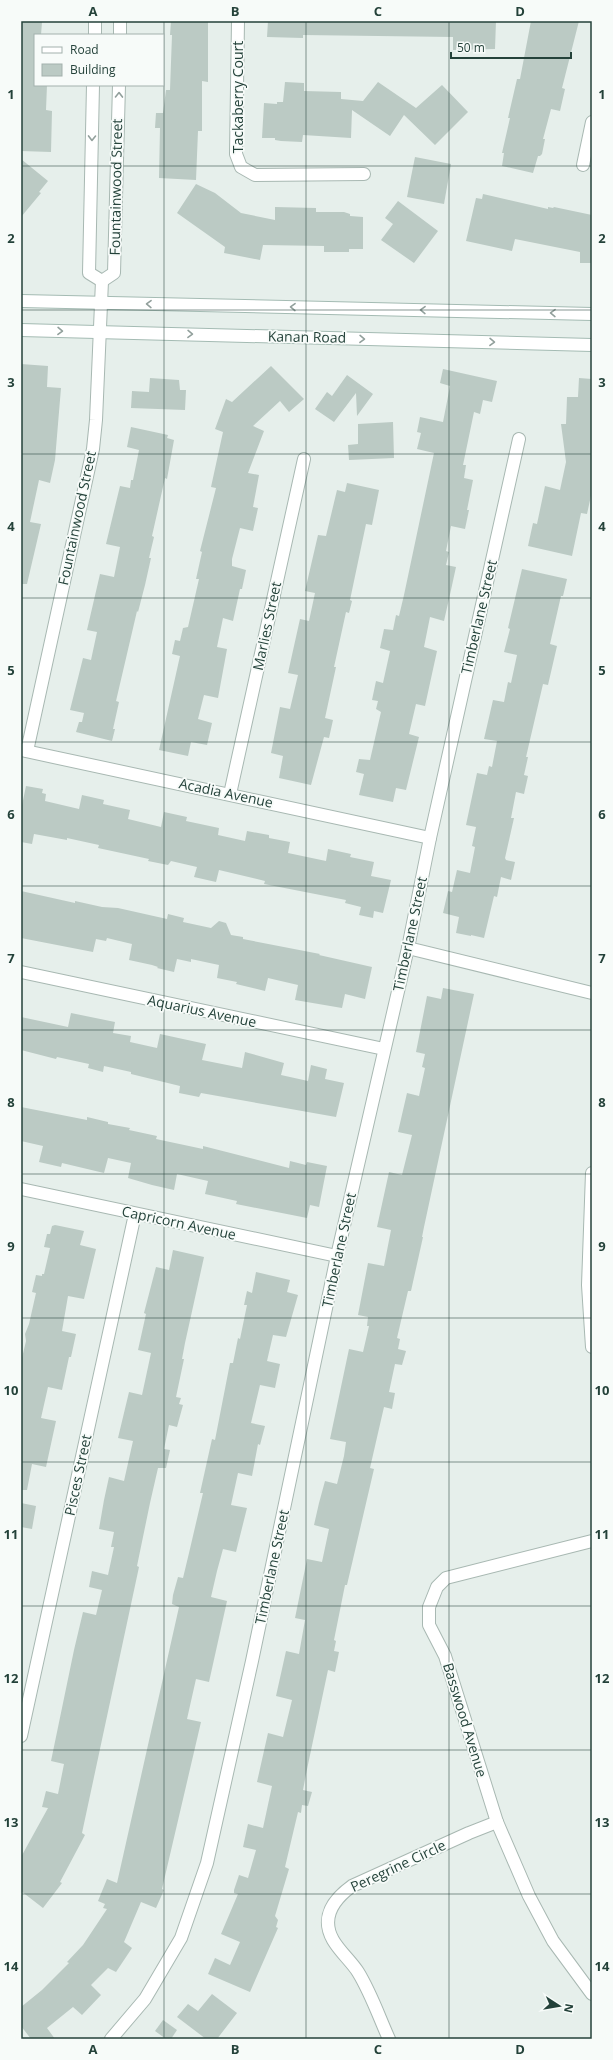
<svg xmlns="http://www.w3.org/2000/svg" width="613" height="2060" viewBox="0 0 613 2060" font-family="'Open Sans',sans-serif">
  <style>
    .building { fill: #bbcac4 }
    .lines { fill: none; stroke-linecap: round; stroke-linejoin: round }
    .minor-casing { stroke: #a8b8b2; stroke-width: 14 }
    .secondary-casing { stroke: #a4bbb3; stroke-width: 14 }
    .minor { stroke: #fff; stroke-width: 12 }
    .secondary { stroke: #fff; stroke-width: 12 }
    .oneway { stroke: #92a09c }
    .grid { fill: none; stroke: #24423a; stroke-width: 1; stroke-opacity: 0.55 }
    .labels { text-anchor: middle; stroke-width: 3.5; stroke-linejoin: round; paint-order: stroke }
    .street-label { font-size: 14px; fill: #24423a; stroke: #f7fbf9 }
    .neatline { fill: none; stroke: #24423a; stroke-width: 1.5 }
    .grid-label { font-size: 13px; text-anchor: middle; font-weight: bold; fill: #24423a }
  </style>
  <rect width="100%" height="100%" fill="#e6efeb"/>
  <!-- building -->
  <g class="building">
    <path d="M21,21l21,1 -1,13h-6v50h12l-1,25 6,1 -1,41 -30,-1z"/>
    <path d="M171,21h37v61l-6,-1v50h-4l-2,49 -37,-2 1,-50h-5l1,-15h7l3,-23h4l2,-55h-2z"/>
    <path d="M268,21h228l-1,28 -42,1v-13l-150,-2v3l-36,-1z"/>
    <path d="M531,21h48l-17,67 3,1 -5,22 -9,-2 -8,30h2l-3,15 -2,2h-2l-5,17 -31,-7 2,-13h-2l8,-35h-2l9,-39h3z"/>
    <path d="M285,82l19,1v8l37,1v7l22,2 15,-19 38,26 26,-23 26,27 -33,33 -31,-30 -14,21 -38,-26 -1,28 -48,-3 -1,7 -21,-1 -6,-1v-2h-13l2,-35 13,1v-2h6z"/>
    <path d="M415,157l36,7 -7,40 -37,-7z"/>
    <path d="M21,159l27,22 -9,11 2,1 -20,24z"/>
    <path d="M196,184l19,9 26,20 34,7v-13l41,1v4h28l6,2v2l13,1v32h-14v3h-25v-6l-61,-1 -3,15 -36,-7 1,-6 -48,-34z"/>
    <path d="M483,194l65,15v-2l5,1 1,-1 38,8v48h-12v-11l-65,-13 -3,12 -46,-10 10,-43 6,1z"/>
    <path d="M398,201l40,30 -24,32 -33,-23 12,-16 -8,-6z"/>
    <path d="M21,364l27,2 -1,21 14,1 -6,72 -5,23 -11,-3 -9,42 11,2 -14,60h-6z"/>
    <path d="M271,366l33,33 -15,13 -9,-11 -27,25 11,5 -16,42 11,2 -6,32 5,1 -5,23 -13,-3 -8,31v7l14,4 -4,19h-2l-7,32 -10,-3 -6,29 10,2 -9,49 -14,-3 -6,24 14,4 -5,22 -16,-3 -3,14 -29,-6 21,-94 -8,-2 3,-14 5,1 3,-13 5,-1 11,-48h-3l6,-27 -2,-1 16,-63 -5,-1 12,-55 -8,-3 11,-30 6,3z"/>
    <path d="M443,369l54,12 -5,21 -9,-2 -3,14 -6,-2 -11,53h3l-2,13 9,2 -6,30h2l-4,19 -14,-3 -5,25 3,1 -3,13 10,2 -5,23 -7,31 -14,-4 -6,30 13,4 -12,55 -9,-2 -7,30 10,3 -13,53 -10,-2 -3,14 -34,-7 5,-21 -8,-2 3,-13 11,1 11,-48 -5,-3 2,-8 -6,-1 4,-19 7,2 7,-32 -10,-3 4,-19 9,1 3,-15 3,1 5,-21 30,-142 -17,-4 4,-16 -4,-1 3,-15 23,5 7,-36 -10,-3z"/>
    <path d="M347,375l26,19 -16,22 -1,-23 -22,29 -19,-13 12,-17 5,4z"/>
    <path d="M150,378l29,2 1,10h6l-1,20 -54,-2 1,-17 17,1z"/>
    <path d="M579,378l13,1v112l-5,23 -6,-1 -9,43 -44,-10 5,-23 4,1 8,-38 15,4 6,-28 -5,-38h5l1,-27h11z"/>
    <path d="M393,422l1,36 -45,2 -1,-15 10,-1v-20z"/>
    <path d="M131,427l37,8 -1,3 7,2 -7,39 -2,-1 -13,58 2,1 -5,21h2l-6,27 -7,27 -1,-1 -21,90 3,1 -6,27h2l-3,12 -36,-9 3,-10h3l2,-9 -14,-3 13,-52 8,2 6,-28 -10,-2 13,-56 14,3 6,-30 -14,-3 14,-58 10,2 1,-8h2l6,-30 -12,-3z"/>
    <path d="M347,483l32,7 -7,35 -6,-1 -16,76 2,1 -3,12 -3,-1 -12,55h2l-11,51 8,2 -4,18 -5,-1 -13,48 -32,-7 4,-22 -12,-3 9,-46 10,2 8,-34 -10,-2 12,-54 9,2 6,-28 -10,-2 13,-56 8,1 11,-46 8,2z"/>
    <path d="M522,569l45,10 -4,17h-2l-11,48 7,2 -9,39 -5,-1 -17,73h2l-4,18 4,1 -4,18 -8,-2 -5,26h3l-9,40 1,2 9,2 -4,18 -10,-3 -4,20 -3,-1 -10,42 -13,-3v1l-15,-3 3,-16 -16,-4 5,-22 4,1 5,-22 13,3 5,-26 -3,-1 4,-19 -10,-2 11,-52 10,2 2,-9 3,1 5,-26 -13,-2 9,-39 11,2 4,-20 3,1 6,-28 -13,-3 6,-23 -2,-1z"/>
    <path d="M26,786l17,3 -1,4 4,1 -1,7 34,8 3,-14 22,5 -1,4 27,6 -2,9 33,8 3,-15 23,5 -1,4 33,7 -1,7 27,6 2,-10 22,4v3l21,4 -2,11 38,8 2,-12 23,5 -1,3 24,5 -3,14 20,4 -8,33 -9,-2 -1,7 -14,-3 2,-8 -16,-4 1,-3 -82,-16 1,-3 -46,-11 -3,12 -22,-5 3,-10 -26,-6 -3,4 -20,-4 1,-2 -51,-11 1,-3 -32,-7v2l-33,-6 -2,10 -11,-2v-32z"/>
    <path d="M21,891l54,12v-2l27,6 16,1 49,11 1,-5 16,4 -1,4 28,6 8,-7 7,2 5,12 12,2v2l77,15 -1,1 53,12 -7,32 -20,-5 -3,14 -47,-8 3,-15 -30,-7 -3,13 -29,-7 1,-2 -20,-4 2,-13 -28,-6v3l-14,-3 -3,13 -17,-4 1,-1 -6,-2 -23,-5 3,-16 -25,-6 -1,3 -10,-2 -3,13 -72,-14z"/>
    <path d="M443,988l31,6 -50,233 -2,10h1l-12,54h-3l-11,47 3,1 -2,10 8,2 -4,14 -7,-1 -6,28 6,1 -3,16 -8,-2 -6,26 -8,35 4,1 -27,116h-2l-11,55 2,1 -2,10 5,1 -4,20 -7,-2 -22,104 -3,16 9,2 -4,14 -6,-1 -1,8 -3,-1 -13,55 4,2 -14,47 3,4 -2,7 2,1 -28,64 -42,-18 7,-16 15,7 10,-23 -19,-8 17,-40 -4,-1v-3l5,-15 9,3 8,-28 -13,-3 5,-23 15,4 9,-42 -15,-4 11,-49 15,4 9,-37 -16,-4 10,-45 13,3 6,-34 -10,-2 12,-59 15,3 7,-33 -15,-4 5,-22 6,-22 12,3 7,-28 2,-14 -16,-3 19,-90 14,3 6,-26h-2l1,-9 -10,-2 10,-52 16,3 7,-36 -14,-3 12,-55 13,3 10,-40 -14,-3 9,-39 12,3 6,-28 -3,-1 3,-13 -9,-2 11,-56 14,3z"/>
    <path d="M71,1013l44,9 -2,11 18,3 -1,6 27,6 3,-14 46,10 -4,16 40,8 3,-16 39,11 -3,12 27,6 3,-16 16,4 -2,10 19,4 -8,34 -135,-24 -2,4 -20,-4 1,-7 -49,-12v-2l-27,-6 -1,6 -15,-4 1,-4 -32,-7 -1,2 -35,-9v-33l47,10z"/>
    <path d="M21,1107l66,13v-3l21,5v2l22,4 -1,2 28,6 -1,3 47,10v-3l86,22 1,-7 16,4 1,-3 20,4 -8,41 -9,-2 -3,13 -71,-14 1,-3 -32,-7 3,-13 -31,-7 -3,16 -22,-5 -24,-7 3,-15 -23,-5 -4,15 -42,-10 -1,4 -22,-5 4,-16 -22,-5z"/>
    <path d="M55,1225l29,6 -4,14 16,4 -12,50 -16,-3 -6,35 14,3 -5,23h-2l-7,33 -14,-3 -7,31 15,3 -10,46 -14,-3 -5,26h-6v-128l5,-21 -1,-7 4,-10 7,-31 -4,-1 4,-17 6,1v-2h2l6,-26 -6,-1 3,-13h3l2,-8z"/>
    <path d="M173,1250l31,7 -19,86 -3,16h2l-8,38 5,1 -2,6 4,1 -6,22 -8,-2 -5,24 6,1 -4,18h-8l-8,35 -13,63 2,1 -57,266 3,2 -25,47 2,1 -19,25 -22,-17v-34l27,-49 -6,-1 4,-16 12,3 6,-30 -13,-3 23,-111 9,-38 13,3 6,-25 -13,-3 3,-16 16,4 6,-28h-3l3,-15 -15,-3 5,-29 5,-23 15,4 9,-40 -15,-3 11,-46 13,3 9,-42 -13,-3 8,-36 -2,-1 12,-46 13,3z"/>
    <path d="M256,1272l34,8 -3,12 11,3 -12,42 -13,-2 -6,26 13,3 -5,24 -15,-3 -9,38 14,3 -5,19 -2,-1 -6,32 -14,-3 -7,32 16,3 -11,44 -13,-3 -6,22 -6,26 16,4 -18,81 -13,-3 -9,40 14,3 -39,167 2,1 -8,18 -15,-6 -17,40 8,6 -16,24 -8,-4 -17,17 10,10 -19,20 -9,-8 -26,21 8,11h-24l-10,-13v-19l21,-17 27,-27 -2,-1 16,-17 24,-36 -4,-1 2,-4 -7,-3 9,-22 10,4 62,-276 -7,-3 1,-9 5,-18 5,1 6,-25 14,-60h-3l12,-54 3,1 15,-77h3l5,-25 2,1 7,-34h-3l3,-14 5,2z"/>
    <path d="M21,1503l15,3 -4,23 -11,-2z"/>
    <path d="M212,1994l25,19 -20,26h-11l-29,-22 11,-13 10,7z"/>
    <path d="M163,2020l14,10 -6,9h-5l-11,-8z"/>
  </g>
  <g class="lines">
    <!-- minor casing -->
    <g class="minor-casing">
      <g id="minor">
        <path d="M238,21l-2,133 5,13 14,8 109,-1"/>
        <path d="M95,35v-14"/>
        <path d="M120,35v-14"/>
        <path d="M93,85l-4,188 13,8"/>
        <path d="M583,165l9,-43"/>
        <path d="M102,281l12,-8 5,-188"/>
        <path d="M21,750l409,88"/>
        <path d="M27,751l66,-302 3,-29 6,-139"/>
        <path d="M230,794l74,-335"/>
        <path d="M408,948l184,45"/>
        <path d="M21,972l363,77"/>
        <path d="M592,1173l-4,112 4,62"/>
        <path d="M21,1189l316,67"/>
        <path d="M592,1541l-146,37 -9,9 -8,20v18l16,31 52,166 32,74 24,45 39,53"/>
        <path d="M21,1736l114,-522"/>
        <path d="M111,2039l34,-40 36,-61 26,-75 45,-202 85,-405 71,-308 22,-110 89,-399"/>
        <path d="M389,2039c-10,-22 -18,-46 -31,-67 -7,-11 -18,-20 -25,-32 -13,-23 1,-41 19,-54l117,-53 28,-11"/>
      </g>
    </g>
    <!-- secondary casing -->
    <g class="secondary-casing">
      <g id="secondary">
        <path d="M21,301l571,13"/>
        <path d="M21,330l571,15"/>
      </g>
    </g>
    <!-- minor -->
    <use href="#minor" class="minor"/>
    <!-- secondary -->
    <use href="#secondary" class="secondary"/>
  </g>
  <!-- one-way arrows -->
  <defs><path id="oneway-chevron" d="M-2-3.5L2.5 0L-2 3.5" fill="none" stroke-width="1.6" stroke-linecap="round" stroke-linejoin="round"/></defs>
  <g class="oneway">
    <use href="#oneway-chevron" transform="translate(119 95) rotate(-89)"/>
    <use href="#oneway-chevron" transform="translate(92 138) rotate(91)"/>
    <use href="#oneway-chevron" transform="translate(149 304) rotate(-179)"/>
    <use href="#oneway-chevron" transform="translate(293 307) rotate(-179)"/>
    <use href="#oneway-chevron" transform="translate(423 310) rotate(-179)"/>
    <use href="#oneway-chevron" transform="translate(553 313) rotate(-179)"/>
    <use href="#oneway-chevron" transform="translate(60 331) rotate(1)"/>
    <use href="#oneway-chevron" transform="translate(190 334) rotate(1)"/>
    <use href="#oneway-chevron" transform="translate(362 339) rotate(1)"/>
    <use href="#oneway-chevron" transform="translate(492 342) rotate(1)"/>
  </g>
  <!-- grid -->
  <path class="grid" d="M164,21v2018M306,21v2018M449,21v2018M21,166h571M21,310h571M21,454h571M21,598h571M21,742h571M21,886h571M21,1030h571M21,1174h571M21,1318h571M21,1462h571M21,1606h571M21,1750h571M21,1894h571"/>
  <g class="labels">
    <!-- street labels -->
    <g class="street-label">
      <text transform="translate(238 97) rotate(-90)" y="5">Tackaberry Court</text>
      <text transform="translate(116 187) rotate(-89)" y="5">Fountainwood Street</text>
      <text transform="translate(307 337) rotate(1)" y="5">Kanan Road</text>
      <text transform="translate(77 518) rotate(-78)" y="5">Fountainwood Street</text>
      <text transform="translate(479 617) rotate(-77)" y="5">Timberlane Street</text>
      <text transform="translate(267 626) rotate(-78)" y="5">Marlies Street</text>
      <text transform="translate(226 793) rotate(12)" y="5">Acadia Avenue</text>
      <text transform="translate(410 934) rotate(-78)" y="5">Timberlane Street</text>
      <text transform="translate(202 1011) rotate(12)" y="5">Aquarius Avenue</text>
      <text transform="translate(179 1223) rotate(12)" y="5">Capricorn Avenue</text>
      <text transform="translate(339 1250) rotate(-78)" y="5">Timberlane Street</text>
      <text transform="translate(78 1475) rotate(-78)" y="5">Pisces Street</text>
      <text transform="translate(272 1567) rotate(-78)" y="5">Timberlane Street</text>
      <text transform="translate(465 1720) rotate(73)" y="5">Basswood Avenue</text>
      <text transform="translate(398 1866) rotate(-25)" y="5">Peregrine Circle</text>
    </g>
  </g>
  <!-- border -->
  <rect width="613" height="2060" fill="none" stroke="#f7fbf9" stroke-width="44"/>
  <!-- legend -->
  <rect x="34" y="34" width="130" height="52" fill="#f7fbf9" stroke="#a3b1ad"/>
  <rect x="42" y="47" width="20" height="6" fill="#ffffff" stroke="#a3b1ad"/>
  <text x="70" y="54" font-size="12" fill="#24423a">Road</text>
  <rect x="42" y="64" width="20" height="12" fill="#bbcac4" stroke="#a3b1ad"/>
  <text x="70" y="74" font-size="12" fill="#24423a">Building</text>
  <!-- north arrow -->
  <g transform="translate(559 2006) rotate(102)" stroke="#f7fbf9" stroke-width="3" paint-order="stroke">
  <path d="M0-3L7 15L0 10L-7 15Z" fill="#24423a"/>
  <text y="-6" font-size="11" font-weight="bold" text-anchor="middle" fill="#24423a">N</text>
  </g>
  <!-- scale -->
  <path d="M451 52v6h120v-6" fill="none" stroke="#24423a" stroke-width="2"/>
  <text x="457" y="52" font-size="12" fill="#24423a" stroke="#f7fbf9" stroke-width="3" paint-order="stroke">50 m</text>
  <rect x="22" y="22" width="569" height="2016" class="neatline"/>
  <g class="grid-label">
    <text x="93" y="16">A</text>
    <text x="235" y="16">B</text>
    <text x="378" y="16">C</text>
    <text x="520" y="16">D</text>
    <text x="11" y="99">1</text>
    <text x="602" y="99">1</text>
    <text x="11" y="243">2</text>
    <text x="602" y="243">2</text>
    <text x="11" y="387">3</text>
    <text x="602" y="387">3</text>
    <text x="11" y="531">4</text>
    <text x="602" y="531">4</text>
    <text x="11" y="675">5</text>
    <text x="602" y="675">5</text>
    <text x="11" y="819">6</text>
    <text x="602" y="819">6</text>
    <text x="11" y="963">7</text>
    <text x="602" y="963">7</text>
    <text x="11" y="1107">8</text>
    <text x="602" y="1107">8</text>
    <text x="11" y="1251">9</text>
    <text x="602" y="1251">9</text>
    <text x="11" y="1395">10</text>
    <text x="602" y="1395">10</text>
    <text x="11" y="1539">11</text>
    <text x="602" y="1539">11</text>
    <text x="11" y="1683">12</text>
    <text x="602" y="1683">12</text>
    <text x="11" y="1827">13</text>
    <text x="602" y="1827">13</text>
    <text x="11" y="1971">14</text>
    <text x="602" y="1971">14</text>
    <text x="93" y="2054">A</text>
    <text x="235" y="2054">B</text>
    <text x="378" y="2054">C</text>
    <text x="520" y="2054">D</text>
  </g>
</svg>
